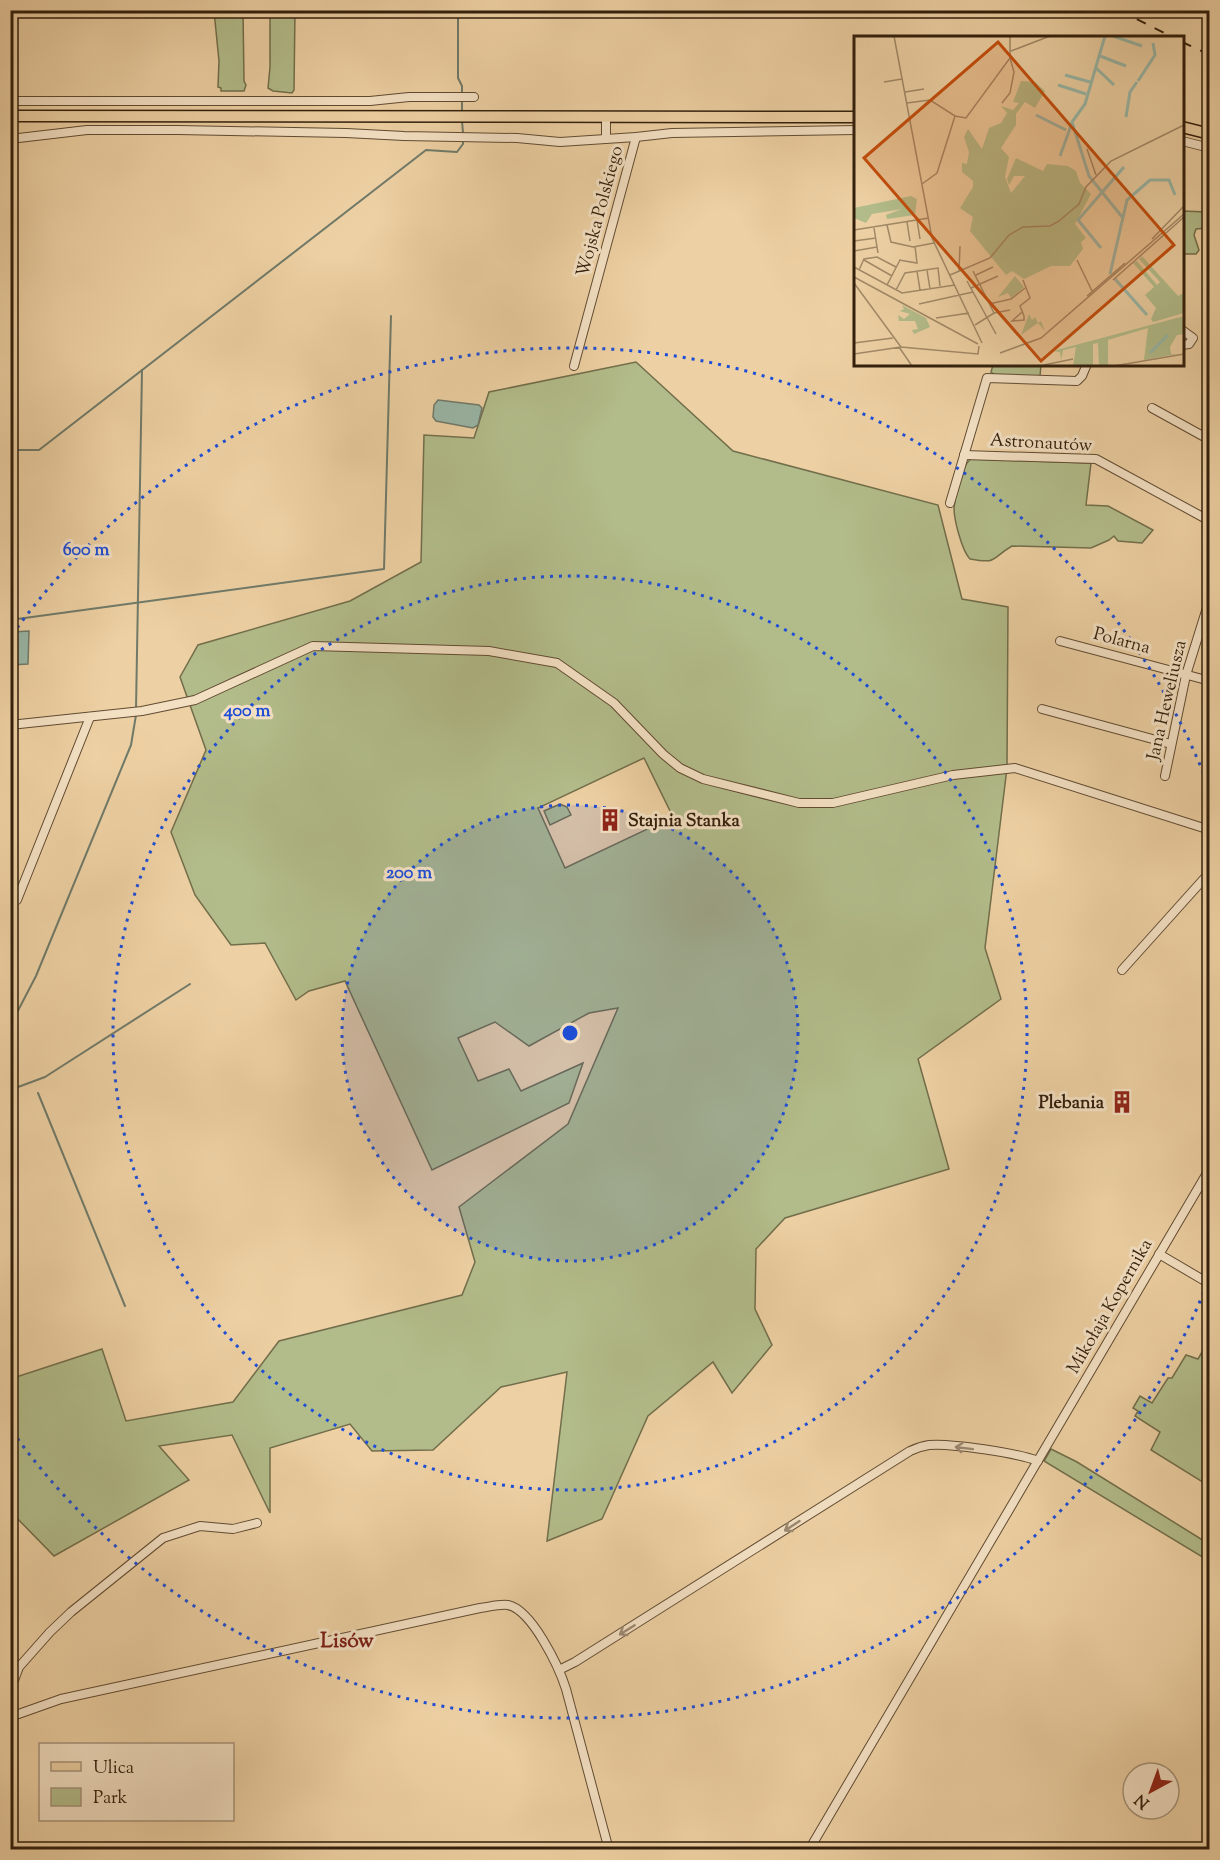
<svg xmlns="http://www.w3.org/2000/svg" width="1220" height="1860" viewBox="0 0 1220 1860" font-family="'Sorts Mill Goudy',serif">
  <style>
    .green { fill: #b2bc8a; stroke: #726e4b; stroke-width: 1.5; fill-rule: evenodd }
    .water { fill: #99b7a7; stroke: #707a69; stroke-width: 1.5 }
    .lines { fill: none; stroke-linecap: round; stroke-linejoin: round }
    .stream { stroke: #707a69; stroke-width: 2 }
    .minor-casing { stroke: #614b32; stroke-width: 10 }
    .major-casing { stroke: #321f0c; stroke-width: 13 }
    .minor { stroke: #f3e0c3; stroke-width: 8 }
    .major { stroke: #edd0a3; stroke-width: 10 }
    .rail { stroke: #321f0c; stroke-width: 2; stroke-dasharray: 10 10; stroke-linecap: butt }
    .oneway { stroke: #9c8971 }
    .ring { fill: none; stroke: #1d4ed8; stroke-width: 3; stroke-dasharray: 3 6 }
    .labels { text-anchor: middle; stroke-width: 6; stroke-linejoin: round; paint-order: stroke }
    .street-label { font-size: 18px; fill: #321f0c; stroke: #f3e0c3 }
    .poi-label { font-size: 18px; font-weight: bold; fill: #321f0c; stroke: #f3e0c3; text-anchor: start }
    .quarter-label { font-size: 21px; font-weight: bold; fill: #7a1f14; stroke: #f3e0c3 }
    .inset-river { fill: none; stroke: #99b7a7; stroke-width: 3 }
    .inset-road { fill: none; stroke: #a28967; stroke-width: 1.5 }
    .view { fill: #c44d0c; fill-opacity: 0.15; stroke: #c44d0c; stroke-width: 3 }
    .inset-edge { fill: none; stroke: #321f0c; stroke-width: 3 }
    .centre { fill: #1d4ed8; stroke: #f3e0c3; stroke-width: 3 }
    .ring-label { font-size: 18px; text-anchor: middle; font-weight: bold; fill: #1d4ed8; stroke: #f3e0c3; stroke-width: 6; stroke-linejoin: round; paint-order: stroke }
  </style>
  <rect width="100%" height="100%" fill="#edd0a3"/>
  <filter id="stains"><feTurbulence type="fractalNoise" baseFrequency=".00333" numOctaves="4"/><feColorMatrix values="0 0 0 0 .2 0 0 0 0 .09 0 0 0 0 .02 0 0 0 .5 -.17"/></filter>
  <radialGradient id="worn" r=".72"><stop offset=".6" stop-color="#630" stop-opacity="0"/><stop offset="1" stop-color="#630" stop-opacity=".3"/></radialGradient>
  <!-- green -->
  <g class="green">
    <path d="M214,11h29l1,70 2,4 -2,6h-23v-3l-3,-1 1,-26z"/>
    <path d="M270,11h25l-1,79 -2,3 -19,-2 -5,-3 2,-21z"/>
    <path d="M1183,211l23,1 1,16 -11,1 -2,6 5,15 -3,4h-13z"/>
    <path d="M636,362l97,89 205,54 24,94 46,8 -1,161 -22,180 16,51 -83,60 31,110 -164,49 -29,31 -1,60 17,36 -40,48 -19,-31 -65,54 -46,103 -55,22 20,-169 -66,15 -68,63 -61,1 -22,-27 -80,24v65l-38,-78 -73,11 30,34 -135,76 -43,-44 -1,-133 92,-30 24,72 107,-19 46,-61 183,-46 13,-33 -16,-55 109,-83 50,-116 -29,5 -60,33 -34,-24 -37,16 20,43 31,-12 12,22 62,-28 -14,40 -137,67 -87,-189 -36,10 -13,9 -31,-57 -34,2 -36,-50 -24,-63 35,-82 -26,-73 18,-32 152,-44 71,-39 3,-127 50,3 15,-46zM644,758l29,59 -108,51 -27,-60z"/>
    <path d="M993,365h48l-1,11h-44l-5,-4z"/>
    <path d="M971,459l120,4 -5,42 22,1 45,24 -11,13 -24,-2 -4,-5 -5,4 -18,8 -79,-2c-22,13 -14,18 -42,13 -8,-8 -16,-39 -16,-51 1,-12 6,-41 17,-49z"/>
    <path d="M560,804l7,3 4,8 -21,10 -6,-14z"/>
    <path d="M1209,1340v146l-58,-36 9,-18 -25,-16 3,-5 -5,-3 7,-12 12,7 16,-25h4l14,-23 12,4z"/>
    <path d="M1051,1449l26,13 132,82v17l-165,-100z"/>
  </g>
  <!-- water -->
  <g class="water">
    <path d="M438,400l41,5 3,3 -4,17 -5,3 -37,-7 -3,-4 1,-12z"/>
    <path d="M29,631l-1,33 -17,1v-33z"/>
  </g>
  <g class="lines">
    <!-- stream -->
    <g class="stream">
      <path d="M458,10v68l4,8v8"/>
      <path d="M462,100v12"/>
      <path d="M462,121l1,12"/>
      <path d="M10,450h29l387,-300 31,2 6,-8v-5"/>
      <path d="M10,620l374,-51 7,-253"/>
      <path d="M136,709l6,-339"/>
      <path d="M10,1026l26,-50 95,-231 5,-30"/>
      <path d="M10,1090l35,-13 145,-93"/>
      <path d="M38,1093l87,213"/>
    </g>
    <!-- minor casing -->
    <g class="minor-casing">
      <g id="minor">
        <path d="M10,101h360l39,-4h65"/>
        <path d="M606,117v22"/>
        <path d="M10,139l77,-9h91l168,3 58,3 113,2 43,4 76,-5 36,-4 184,-3"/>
        <path d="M1182,141l28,7"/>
        <path d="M1182,330l11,8 -4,6 -7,1"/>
        <path d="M574,366l62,-229"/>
        <path d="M1152,408l58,32"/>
        <path d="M964,455l132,4 114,62"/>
        <path d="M950,503l37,-125 90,3 5,-5 5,-12"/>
        <path d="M1060,641l150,40"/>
        <path d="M1042,709l129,35"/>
        <path d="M10,725l132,-14 53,-11 118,-54 176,5 68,12 57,40 49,51 17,14 23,11 96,24h34l120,-28 62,-7 195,62"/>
        <path d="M1165,776l21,-101 24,-77"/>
        <path d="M17,900l73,-183"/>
        <path d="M1122,970l88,-98"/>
        <path d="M1159,1254l51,30"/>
        <path d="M559,1670l16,-8 335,-211c6,-3 12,-5 19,-6 21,-2 89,8 109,16"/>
        <path d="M10,1691l9,-24 31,-35 21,-20 92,-74 37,-12 33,3 24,-6"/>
        <path d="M10,1717l51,-18 419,-91c9,-1 18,-4 28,-3 24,5 51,62 58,84l43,161"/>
        <path d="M809,1850l401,-682"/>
      </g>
    </g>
    <!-- major casing -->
    <g class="major-casing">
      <g id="major">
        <path d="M10,116l846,1"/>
        <path d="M1182,127l28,7"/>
      </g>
    </g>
    <!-- minor -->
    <use href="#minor" class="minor"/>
    <!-- major -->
    <use href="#major" class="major"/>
    <!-- rail -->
    <g class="rail">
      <path d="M1119,10l55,28"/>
      <path d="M1182,42l28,13"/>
    </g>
  </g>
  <!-- one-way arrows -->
  <defs><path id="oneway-shaft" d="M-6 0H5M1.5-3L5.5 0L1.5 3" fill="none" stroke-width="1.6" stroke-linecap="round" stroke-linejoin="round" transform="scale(1.5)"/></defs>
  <g class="oneway">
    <use href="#oneway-shaft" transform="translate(964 1448) rotate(-173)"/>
    <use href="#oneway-shaft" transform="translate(792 1526) rotate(147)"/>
    <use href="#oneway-shaft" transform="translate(627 1630) rotate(148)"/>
  </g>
  <!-- distance rings -->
  <circle cx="570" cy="1033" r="228" fill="#1d4ed8" fill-opacity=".12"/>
  <g class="ring">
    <circle cx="570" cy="1033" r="228"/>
    <circle cx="570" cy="1033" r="457"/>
    <path d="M1207 1284A685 685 0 0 1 12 1431M12 635A685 685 0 0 1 1207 782"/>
  </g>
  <!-- icons -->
  <defs>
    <g id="building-bare" transform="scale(1.8)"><path d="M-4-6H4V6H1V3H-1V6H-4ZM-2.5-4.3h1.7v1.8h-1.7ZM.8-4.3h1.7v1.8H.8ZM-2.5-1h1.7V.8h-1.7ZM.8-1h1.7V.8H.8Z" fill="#8f2418" stroke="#f3e0c3" stroke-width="2.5" paint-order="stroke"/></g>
  </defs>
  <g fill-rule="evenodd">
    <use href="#building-bare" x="610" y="820"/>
    <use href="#building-bare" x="1122" y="1102"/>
  </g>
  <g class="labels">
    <!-- street labels -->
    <g class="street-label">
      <text transform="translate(599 211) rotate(-75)" y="6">Wojska Polskiego</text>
      <text transform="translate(1041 442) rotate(3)" y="6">Astronautów</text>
      <text transform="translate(1122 640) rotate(15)" y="6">Polarna</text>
      <text transform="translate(1166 700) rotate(-77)" y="6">Jana Heweliusza</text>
      <text transform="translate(1109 1306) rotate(-60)" y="6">Mikołaja Kopernika</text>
    </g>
    <!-- poi labels -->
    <g class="poi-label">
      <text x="628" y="826">Stajnia Stanka</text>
      <text x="1104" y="1108" text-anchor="end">Plebania</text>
    </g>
    <!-- quarter labels -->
    <g class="quarter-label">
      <text x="347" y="1647">Lisów</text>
    </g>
  </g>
  <!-- overview -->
  <g transform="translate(854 36)">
    <rect width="330" height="330" fill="#edd0a3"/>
    <path d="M167,45l14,1 10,9 -10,17 -10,-6 -9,12v11l-15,23 8,9 -4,20 6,16 14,-17h-11l-5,9 -2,-6 9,-21 27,13 4,-7 21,2 8,5 4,12 11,11 -16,30 11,14 -5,4 2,7 -13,17h-19l-27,13 -12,-8 -6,4 -36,-44 3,-14 -13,-9 13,-21v-6l-11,-9v-9l5,1 2,-12 -5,-15 4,-8 14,20 7,-21 12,-5 6,-10 -6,-7 12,4 6,-7 -6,-1zM57,160l6,3 -2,16 -28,4 -1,-4 16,-6 -30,5 -6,9 -12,-5v-10zM288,220l36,40 6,-3v20l-31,9 -2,-3 5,-11 -11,-13 9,-8 -21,-24 4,-2 20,24 3,-3 -21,-23zM161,240l9,11 -13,11 -3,-5 -10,4zM48,269l24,13 4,9 -16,7 -2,-4 6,-1 -3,-8h-16l-1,-6 6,4 6,-5 -10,-3 4,-2zM175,278l3,6 3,-3 3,6 3,-2 4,10 -7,-8 -17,12zM330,280v18l-7,1 -7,12 1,7h5l-32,6 4,-32 -40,12v26h-9l-1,-23 -5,1v22h-20l3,-19 -13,3 -2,10 -1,-8 -7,-1z" fill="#b2bc8a"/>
    <path class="inset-river" d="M251,0l-20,68 -13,18 17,54 34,42M259,0l29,10M246,20l26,10M242,32l18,17M211,39l25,7M284,45l17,-26 -2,-12M204,49l28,9M182,79l30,15M272,81l4,-25 7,-10M206,120l12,-33M247,212l-23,-28 46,-53M256,238l17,-74 23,-20h19l6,15M261,243l32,36M296,317l18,-18"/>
    <path class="inset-road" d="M40,0l38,202 50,105M157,15l39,-15M30,46l18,-3M51,56l19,-3M53,67l23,-3 25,16 11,2 44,-60v-22M148,67l8,-10 4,-21 -4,-14M233,113l9,26M68,148l15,-11 18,-57M63,184l3,19M53,186l3,19M33,189l4,17 22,5 21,-4M20,192l4,25M0,194l75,-12M298,203l32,-33M0,205l22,-3M0,215l23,-4M10,224l28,16M45,224l18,3 -2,-17M223,224l15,31M0,231l48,26 53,-8M5,234l5,-11 13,-2 19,10M73,234l3,19M63,235l3,19M105,235l1,-25M119,235l21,42M96,239l40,-17 19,-23 14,-8 27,-1 9,-5 20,-17 7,-17 25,-26 73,-36M122,239l17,-8M0,241l124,67M259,244l71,-63M113,245l29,53M0,247l47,64 77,7 1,-8M33,249l13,-25M117,252l27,-12M42,254l9,-17 33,-5 2,18M233,260l38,-33M65,268l54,-12M135,268l22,-5 14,-11M168,276l-10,9 12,-1v-4l-4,-10 10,-8 -7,-18M82,282l33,-5M121,289l19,-12 16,-3M0,307l39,-5M45,311l13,19M146,317l41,-15 143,-124M0,318l47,-7M185,330l34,-7M260,330l70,-12"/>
    <path class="view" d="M144,6l176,203 -133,116 -177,-203z"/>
    <rect width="330" height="330" class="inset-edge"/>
  </g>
  <circle cx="570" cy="1033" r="9" class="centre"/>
  <g class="ring-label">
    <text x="86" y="555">600 m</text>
    <text x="247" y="716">400 m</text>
    <text x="409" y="878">200 m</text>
  </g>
  <!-- margin -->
  <rect width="1220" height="1860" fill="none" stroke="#edd0a3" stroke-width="36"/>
  <rect x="12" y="12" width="1196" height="1836" fill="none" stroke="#321f0c" stroke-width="3"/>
  <rect x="18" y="18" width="1184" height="1824" fill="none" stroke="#321f0c" stroke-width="1.5"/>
  <!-- legend -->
  <rect x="39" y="1743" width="195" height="78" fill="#f3e0c3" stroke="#a6937a" stroke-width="1.5"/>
  <rect x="51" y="1762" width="30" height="9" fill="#edd0a3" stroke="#a6937a" stroke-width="1.5"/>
  <text x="93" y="1773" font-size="18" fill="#321f0c">Ulica</text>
  <rect x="51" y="1788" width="30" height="18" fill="#b2bc8a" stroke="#a6937a" stroke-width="1.5"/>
  <text x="93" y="1803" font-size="18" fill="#321f0c">Park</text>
  <!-- north arrow -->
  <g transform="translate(1151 1791) rotate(221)"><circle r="28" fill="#f3e0c3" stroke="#a6937a" stroke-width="1.5"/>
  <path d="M0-4.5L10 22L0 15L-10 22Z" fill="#8f2418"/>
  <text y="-9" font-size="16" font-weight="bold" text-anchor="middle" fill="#321f0c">N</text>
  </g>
  <rect width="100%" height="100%" filter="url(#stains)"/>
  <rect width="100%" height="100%" fill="url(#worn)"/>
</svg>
